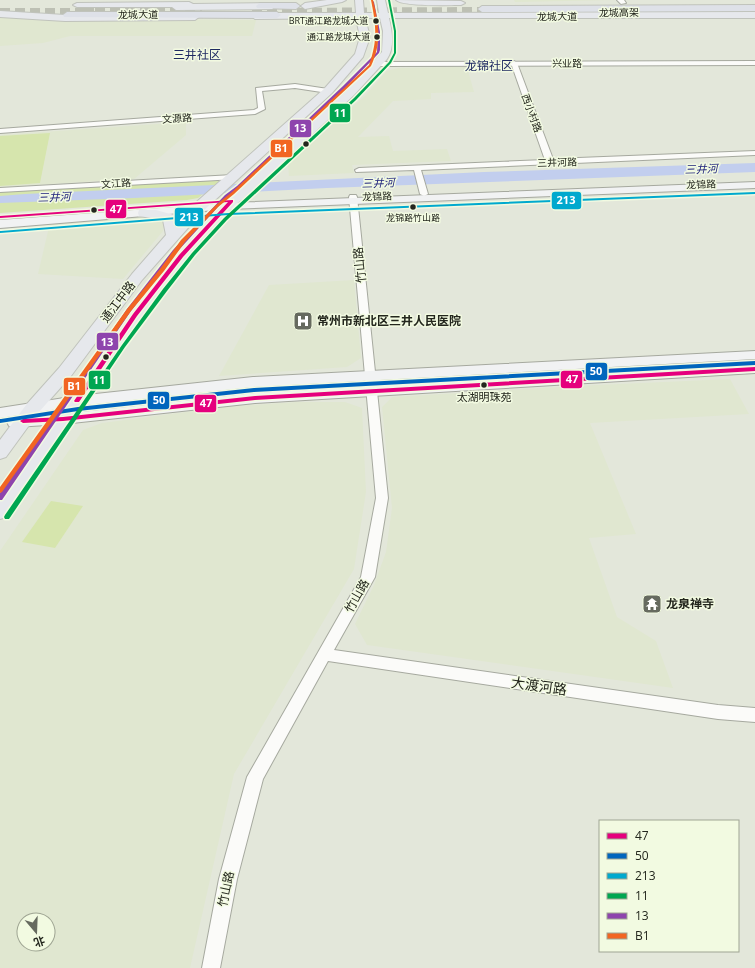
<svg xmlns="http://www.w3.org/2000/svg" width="755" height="968" viewBox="0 0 755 968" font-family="'Open Sans','Noto Sans SC',sans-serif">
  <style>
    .built { fill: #e0e7d0; fill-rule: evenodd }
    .green { fill: #d6e5ad }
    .water { fill: #c2ceee }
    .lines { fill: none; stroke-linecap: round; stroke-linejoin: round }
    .trunk-tunnel { stroke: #bdc0b4; stroke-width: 10; stroke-dasharray: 10 5; stroke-linecap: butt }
    .minor-casing { stroke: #a6a99f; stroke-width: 2 }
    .tertiary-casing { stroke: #a6a99f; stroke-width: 2 }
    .secondary-casing { stroke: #a6a99f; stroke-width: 2 }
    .primary-casing { stroke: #c0c3bc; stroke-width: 2 }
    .trunk-casing { stroke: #c0c3bc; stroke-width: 2 }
    .minor { fill: #fbfbf9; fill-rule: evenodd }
    .tertiary { fill: #fbfbf9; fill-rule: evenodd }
    .secondary { fill: #f1f2f3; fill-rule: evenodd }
    .primary { fill: #e6e8ec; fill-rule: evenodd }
    .trunk { fill: #dee1e8; fill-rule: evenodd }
    .bus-1-casing { stroke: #f2fae1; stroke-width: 3 }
    .bus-2-casing { stroke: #f2fae1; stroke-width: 3 }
    .bus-3-casing { stroke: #f2fae1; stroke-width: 3 }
    .bus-4-casing { stroke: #f2fae1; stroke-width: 3 }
    .bus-5-casing { stroke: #f2fae1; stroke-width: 3 }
    .bus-6-casing { stroke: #f2fae1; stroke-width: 3 }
    .bus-1 { fill: #e5007d; fill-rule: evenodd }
    .bus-2 { fill: #0065bd; fill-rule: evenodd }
    .bus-3 { fill: #00a9ce; fill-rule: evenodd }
    .bus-4 { fill: #00a651; fill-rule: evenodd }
    .bus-5 { fill: #8e44ad; fill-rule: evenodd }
    .bus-6 { fill: #f26522; fill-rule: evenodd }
    .bus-dot { fill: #23261d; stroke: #f2fae1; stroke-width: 1.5 }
    .labels { text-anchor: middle; stroke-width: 3; stroke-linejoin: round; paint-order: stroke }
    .far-bus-label { font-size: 9px; fill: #23261d; stroke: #f2fae1; text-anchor: end }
    .far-street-label { font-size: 10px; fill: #23261d; stroke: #f2fae1 }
    .far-water-label { font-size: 11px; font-style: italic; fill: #181b79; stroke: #f2fae1 }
    .bus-label { font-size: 11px; fill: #23261d; stroke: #f2fae1 }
    .far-quarter-label { font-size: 12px; fill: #1f2a62; stroke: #f2fae1 }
    .street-label { font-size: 12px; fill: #23261d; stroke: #f2fae1 }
    .poi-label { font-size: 12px; font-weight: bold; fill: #23261d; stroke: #f2fae1; text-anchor: start }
    .near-street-label { font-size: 14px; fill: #23261d; stroke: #f2fae1 }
    .line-badge { stroke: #f2fae1; stroke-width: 1.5 }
    .badge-label { font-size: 11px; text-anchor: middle; font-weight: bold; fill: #fff }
  </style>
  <rect width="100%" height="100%" fill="#e3e7da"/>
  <!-- built -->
  <g class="built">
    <path d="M514,0h103l-102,2z"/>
    <path d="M0,17l256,3 -4,16h-182l-27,7 -43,3z"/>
    <path d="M467,67l7,25 -43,1v6l-38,2 -35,36 31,-1 4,15 54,-2 4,12 -99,4 2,8 -65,3 -1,-12 77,-68 22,-25 11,-3z"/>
    <path d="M186,122v13l-52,44 -134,8v-52z"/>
    <path d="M141,215l16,2 7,6 -1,8 -40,48 -85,-5 12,-51z"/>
    <path d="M354,280l7,78 -14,9 -128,9 50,-91z"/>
    <path d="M730,379l19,35 -159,9 46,111 -47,4 28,79 39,24 17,47 -306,-43 -12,-21 19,-39 12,-33 6,-44 -10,-101 10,-10 183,-11z"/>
    <path d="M297,402h48l17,6 4,84 -12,77 -120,205 -44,194h-190v-417l83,-121 19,-7 122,-16zM24,920h24v24h-24z"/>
  </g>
  <!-- green -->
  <g class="green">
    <path d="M50,133l-10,50 -40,3v-50z"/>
    <path d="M218,180l2,1 -22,17 -11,2 -187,13v-20l1,-1z"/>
    <path d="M51,501l32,5 -28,42 -33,-6z"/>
  </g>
  <!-- water -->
  <path class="water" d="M755,163v9l-428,16 -193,10 -134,5v-7l25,-2 459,-22z"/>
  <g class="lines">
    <!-- trunk-tunnel -->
    <g class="trunk-tunnel">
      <path d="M80,9h122"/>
      <path d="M0,13h94"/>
      <path d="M252,13l231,-1"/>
    </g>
    <!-- minor casing -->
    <g class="minor-casing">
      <g id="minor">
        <path d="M514,61l3,2 36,96 202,-8v4l-334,15 7,24 -4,2 -4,-2 -6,-24 -58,2 -1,-2 4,-2 186,-8 -34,-97z"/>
        <path d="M295,84l33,5 3,2 -3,2 -33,-5 -33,3 3,18 -10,5 -255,19v-4l254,-19 4,-2 -2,-20z"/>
        <path d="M233,175h3v4l-236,13v-4z"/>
        <path d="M350,195h6l1,2 31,301 -13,79 -41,73 384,55 37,3v14l-37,-3 -390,-58 -65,118 -26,100 -17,89h-18l17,-89 28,-102 114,-200 15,-79 -27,-301z"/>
      </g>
    </g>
    <!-- tertiary casing -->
    <g class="tertiary-casing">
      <g id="tertiary">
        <path d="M617,0h7l2,3 -5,1z"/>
        <path d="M755,61v4l-377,1 -4,-2 4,-2z"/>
      </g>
    </g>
    <!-- secondary casing -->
    <g class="secondary-casing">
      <g id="secondary">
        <path d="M755,182v6l-527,21 -228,19v-8l228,-17z"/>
        <path d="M755,351v8l-502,28 -176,19 -77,12v-10l77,-12 176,-19z"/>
        <path d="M755,365v8l-500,30 -192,21 -48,3 -6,-1 -2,-4 2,-4 6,-1 48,-3 192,-21z"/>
      </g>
    </g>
    <!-- primary casing -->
    <g class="primary-casing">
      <g id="primary">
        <path d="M327,0h19l-4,2 -37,7 -4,-3 4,-3z"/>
        <path d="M355,0h8l1,13h15l-2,-13h8l3,13 367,-1v6h-366c3,13 6,29 -2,41l-33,36 -107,101 -11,8 -50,55 -45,59 -134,199 -7,2v-22l130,-185 46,-59 52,-55 11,-8 107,-99 36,-39 1,-21 -3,-13h-15l5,19 -7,20 -31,36 -130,119 -60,68 -71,96 -33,37 -32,44 -6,2v-19l26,-35 33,-37 73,-94 34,-39 -3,-15 -24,-4 -1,-3 1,-3h17l18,5 3,9 15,-18 132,-117 31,-35 5,-17 -4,-19 -101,1 -4,-3 4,-3h101z"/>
        <path d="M396,0l65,1 4,2 -4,2c-12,0 -57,2 -65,-5z"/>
        <path d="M189,2l4,2 79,-1 4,3 -4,3 -96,1 -4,-3h-95l-4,-2 4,-2z"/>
        <path d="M0,11l65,4 130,-1 4,3 -4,3 -130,1 -65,-4z"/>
      </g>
    </g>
    <!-- trunk casing -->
    <g class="trunk-casing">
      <g id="trunk">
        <path d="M260,3h36l4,3 -4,3 -39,-1 -1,-2z"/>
        <path d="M755,5v6l-273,1 -4,-3 4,-3z"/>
        <path d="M67,12h210l4,3 -4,3 -213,-1 -1,-2z"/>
      </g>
    </g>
    <!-- minor -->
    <use href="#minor" class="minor"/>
    <!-- tertiary -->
    <use href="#tertiary" class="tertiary"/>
    <!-- secondary -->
    <use href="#secondary" class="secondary"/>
    <!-- primary -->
    <use href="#primary" class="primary"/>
    <!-- trunk -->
    <use href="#trunk" class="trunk"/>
    <!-- bus-1 casing -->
    <g class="bus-1-casing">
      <g id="bus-1">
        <path d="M232,200h1v2l-50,55 -46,59 -58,86h-4l-1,-1 59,-87 46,-59 49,-53 -228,16v-2z"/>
        <path d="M755,367v4l-500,29 -192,21 -40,2 -3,-2 3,-2 40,-2 192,-21z"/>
      </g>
    </g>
    <!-- bus-2 casing -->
    <g class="bus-2-casing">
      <path id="bus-2" d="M755,361v4l-501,27 -176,19 -78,12v-4h1l77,-12 176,-19z"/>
    </g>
    <!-- bus-3 casing -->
    <g class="bus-3-casing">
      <path id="bus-3" d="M755,192v2l-527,21 -228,18v-2h1l227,-18z"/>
    </g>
    <!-- bus-4 casing -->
    <g class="bus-4-casing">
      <path id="bus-4" d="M388,0h2l6,31v22l-5,10 -35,37 -129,120 -32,35 -28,36 -42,56 -116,172h-4l-1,-2 1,-2 117,-170 41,-56 29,-36 32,-35 130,-120 35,-36 5,-9v-22z"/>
    </g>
    <!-- bus-5 casing -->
    <g class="bus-5-casing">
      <path id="bus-5" d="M373,1l1,1 6,30v18l-1,3 -34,35 -106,100 -12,9 -50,55 -46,59 -129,189h-2v-7l127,-184 46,-59 52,-55 12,-9 106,-100 34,-34 1,-20 -6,-30z"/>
    </g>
    <!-- bus-6 casing -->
    <g class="bus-6-casing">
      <path id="bus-6" d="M371,0h2c6,24 9,42 -2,66l-137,128 -16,13 -33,35 -21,29 -33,40 -129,181 -2,1v-6l127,-178 33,-40 21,-29 35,-35 16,-13 137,-127c9,-25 7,-40 2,-65z"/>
    </g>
    <!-- bus-1 -->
    <use href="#bus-1" class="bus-1"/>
    <!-- bus-2 -->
    <use href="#bus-2" class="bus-2"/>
    <!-- bus-3 -->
    <use href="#bus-3" class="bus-3"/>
    <!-- bus-4 -->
    <use href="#bus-4" class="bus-4"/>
    <!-- bus-5 -->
    <use href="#bus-5" class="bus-5"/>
    <!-- bus-6 -->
    <use href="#bus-6" class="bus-6"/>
  </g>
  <!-- icons -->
  <defs>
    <g id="hospital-square" transform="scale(1)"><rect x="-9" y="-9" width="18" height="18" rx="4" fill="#666a5f" stroke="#f2fae1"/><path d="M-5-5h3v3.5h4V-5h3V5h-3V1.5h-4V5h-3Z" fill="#fff"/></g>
    <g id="temple-square" transform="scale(1)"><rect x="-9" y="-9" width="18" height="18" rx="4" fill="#666a5f" stroke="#f2fae1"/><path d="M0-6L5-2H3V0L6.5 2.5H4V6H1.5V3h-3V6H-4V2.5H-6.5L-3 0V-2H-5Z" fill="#fff"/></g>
  </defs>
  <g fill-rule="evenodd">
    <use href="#hospital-square" x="303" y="321"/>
    <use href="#temple-square" x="652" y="604"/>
  </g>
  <!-- markers -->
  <g class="bus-dot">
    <circle cx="376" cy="21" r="3.5"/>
    <circle cx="377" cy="37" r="3.5"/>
    <circle cx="306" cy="144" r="3.5"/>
    <circle cx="413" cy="207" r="3.5"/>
    <circle cx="94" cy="210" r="3.5"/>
    <circle cx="106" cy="357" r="3.5"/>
    <circle cx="484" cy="385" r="3.5"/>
  </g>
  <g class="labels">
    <!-- far-bus labels -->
    <g class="far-bus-label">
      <text x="368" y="24">BRT通江路龙城大道</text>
      <text x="370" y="40">通江路龙城大道</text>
      <text x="413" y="221" text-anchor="middle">龙锦路竹山路</text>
    </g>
    <!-- far-street labels -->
    <g class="far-street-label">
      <text x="619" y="16">龙城高架</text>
      <text x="138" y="18">龙城大道</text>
      <text x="557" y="20">龙城大道</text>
      <text x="567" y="67">兴业路</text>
      <text transform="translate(532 113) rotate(70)" y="4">西小村路</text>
      <text transform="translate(177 118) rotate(-4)" y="4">文源路</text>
      <text transform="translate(557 162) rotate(-2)" y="4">三井河路</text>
      <text transform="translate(116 183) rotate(-4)" y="4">文江路</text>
      <text transform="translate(701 184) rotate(-2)" y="4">龙锦路</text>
      <text transform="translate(377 196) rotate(-2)" y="4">龙锦路</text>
    </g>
    <!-- far-water labels -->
    <g class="far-water-label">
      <text transform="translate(701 169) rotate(-2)" y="4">三井河</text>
      <text transform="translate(378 183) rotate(-2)" y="4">三井河</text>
      <text transform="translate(54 197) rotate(-2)" y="4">三井河</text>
    </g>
    <!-- bus labels -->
    <g class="bus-label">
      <text x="484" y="401">太湖明珠苑</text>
    </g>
    <!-- far-quarter labels -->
    <g class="far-quarter-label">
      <text x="197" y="59">三井社区</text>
      <text x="489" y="70">龙锦社区</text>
    </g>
    <!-- street labels -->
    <g class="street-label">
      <text transform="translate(360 265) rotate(-96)" y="4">竹山路</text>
      <text transform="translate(118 302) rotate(-53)" y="4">通江中路</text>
      <text transform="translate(357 596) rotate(-61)" y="4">竹山路</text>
      <text transform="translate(226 889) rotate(-78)" y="4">竹山路</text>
    </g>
    <!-- poi labels -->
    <g class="poi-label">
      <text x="317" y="325">常州市新北区三井人民医院</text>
      <text x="666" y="608">龙泉禅寺</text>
    </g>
    <!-- near-street labels -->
    <g class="near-street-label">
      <text transform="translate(539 686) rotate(8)" y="5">大渡河路</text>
    </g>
  </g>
  <g class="line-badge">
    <rect x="329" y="103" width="22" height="20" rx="4" fill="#00a651"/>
    <rect x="289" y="119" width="23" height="19" rx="4" fill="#8e44ad"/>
    <rect x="270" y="139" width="23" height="19" rx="4" fill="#f26522"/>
    <rect x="551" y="191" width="31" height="19" rx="4" fill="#00a9ce"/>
    <rect x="105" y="199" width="22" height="20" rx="4" fill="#e5007d"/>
    <rect x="174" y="207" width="30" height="20" rx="4" fill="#00a9ce"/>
    <rect x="96" y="332" width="23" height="19" rx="4" fill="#8e44ad"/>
    <rect x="585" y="362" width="23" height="19" rx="4" fill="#0065bd"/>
    <rect x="560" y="370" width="23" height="19" rx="4" fill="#e5007d"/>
    <rect x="88" y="370" width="23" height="20" rx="4" fill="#00a651"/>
    <rect x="63" y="377" width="23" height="19" rx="4" fill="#f26522"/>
    <rect x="147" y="391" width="23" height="19" rx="4" fill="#0065bd"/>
    <rect x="194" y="394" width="23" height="19" rx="4" fill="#e5007d"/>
  </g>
  <g class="badge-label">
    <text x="340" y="117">11</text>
    <text x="300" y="132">13</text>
    <text x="281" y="152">B1</text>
    <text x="566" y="204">213</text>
    <text x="116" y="213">47</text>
    <text x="189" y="221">213</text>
    <text x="107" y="346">13</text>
    <text x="596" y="375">50</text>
    <text x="572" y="383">47</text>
    <text x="99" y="384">11</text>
    <text x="74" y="390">B1</text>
    <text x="159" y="404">50</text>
    <text x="206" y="407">47</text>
  </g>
  <!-- legend -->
  <rect x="599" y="820" width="140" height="132" fill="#f2fae1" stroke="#9fa593"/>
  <rect x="607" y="833" width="20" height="6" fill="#e5007d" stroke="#9fa593"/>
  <text x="635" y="840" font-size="12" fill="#23261d">47</text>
  <rect x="607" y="853" width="20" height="6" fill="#0065bd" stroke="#9fa593"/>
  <text x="635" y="860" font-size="12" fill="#23261d">50</text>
  <rect x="607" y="873" width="20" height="6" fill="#00a9ce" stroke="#9fa593"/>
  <text x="635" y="880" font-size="12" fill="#23261d">213</text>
  <rect x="607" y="893" width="20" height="6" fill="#00a651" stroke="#9fa593"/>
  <text x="635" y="900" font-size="12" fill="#23261d">11</text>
  <rect x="607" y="913" width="20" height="6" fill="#8e44ad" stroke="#9fa593"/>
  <text x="635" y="920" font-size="12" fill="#23261d">13</text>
  <rect x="607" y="933" width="20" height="6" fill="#f26522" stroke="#9fa593"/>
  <text x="635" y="940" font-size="12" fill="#23261d">B1</text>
  <!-- north arrow -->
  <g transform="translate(36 932) rotate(161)"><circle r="19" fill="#f2fae1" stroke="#9fa593"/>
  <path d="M0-3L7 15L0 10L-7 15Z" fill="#666a5f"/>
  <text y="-6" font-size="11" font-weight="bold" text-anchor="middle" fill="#23261d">北</text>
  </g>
</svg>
